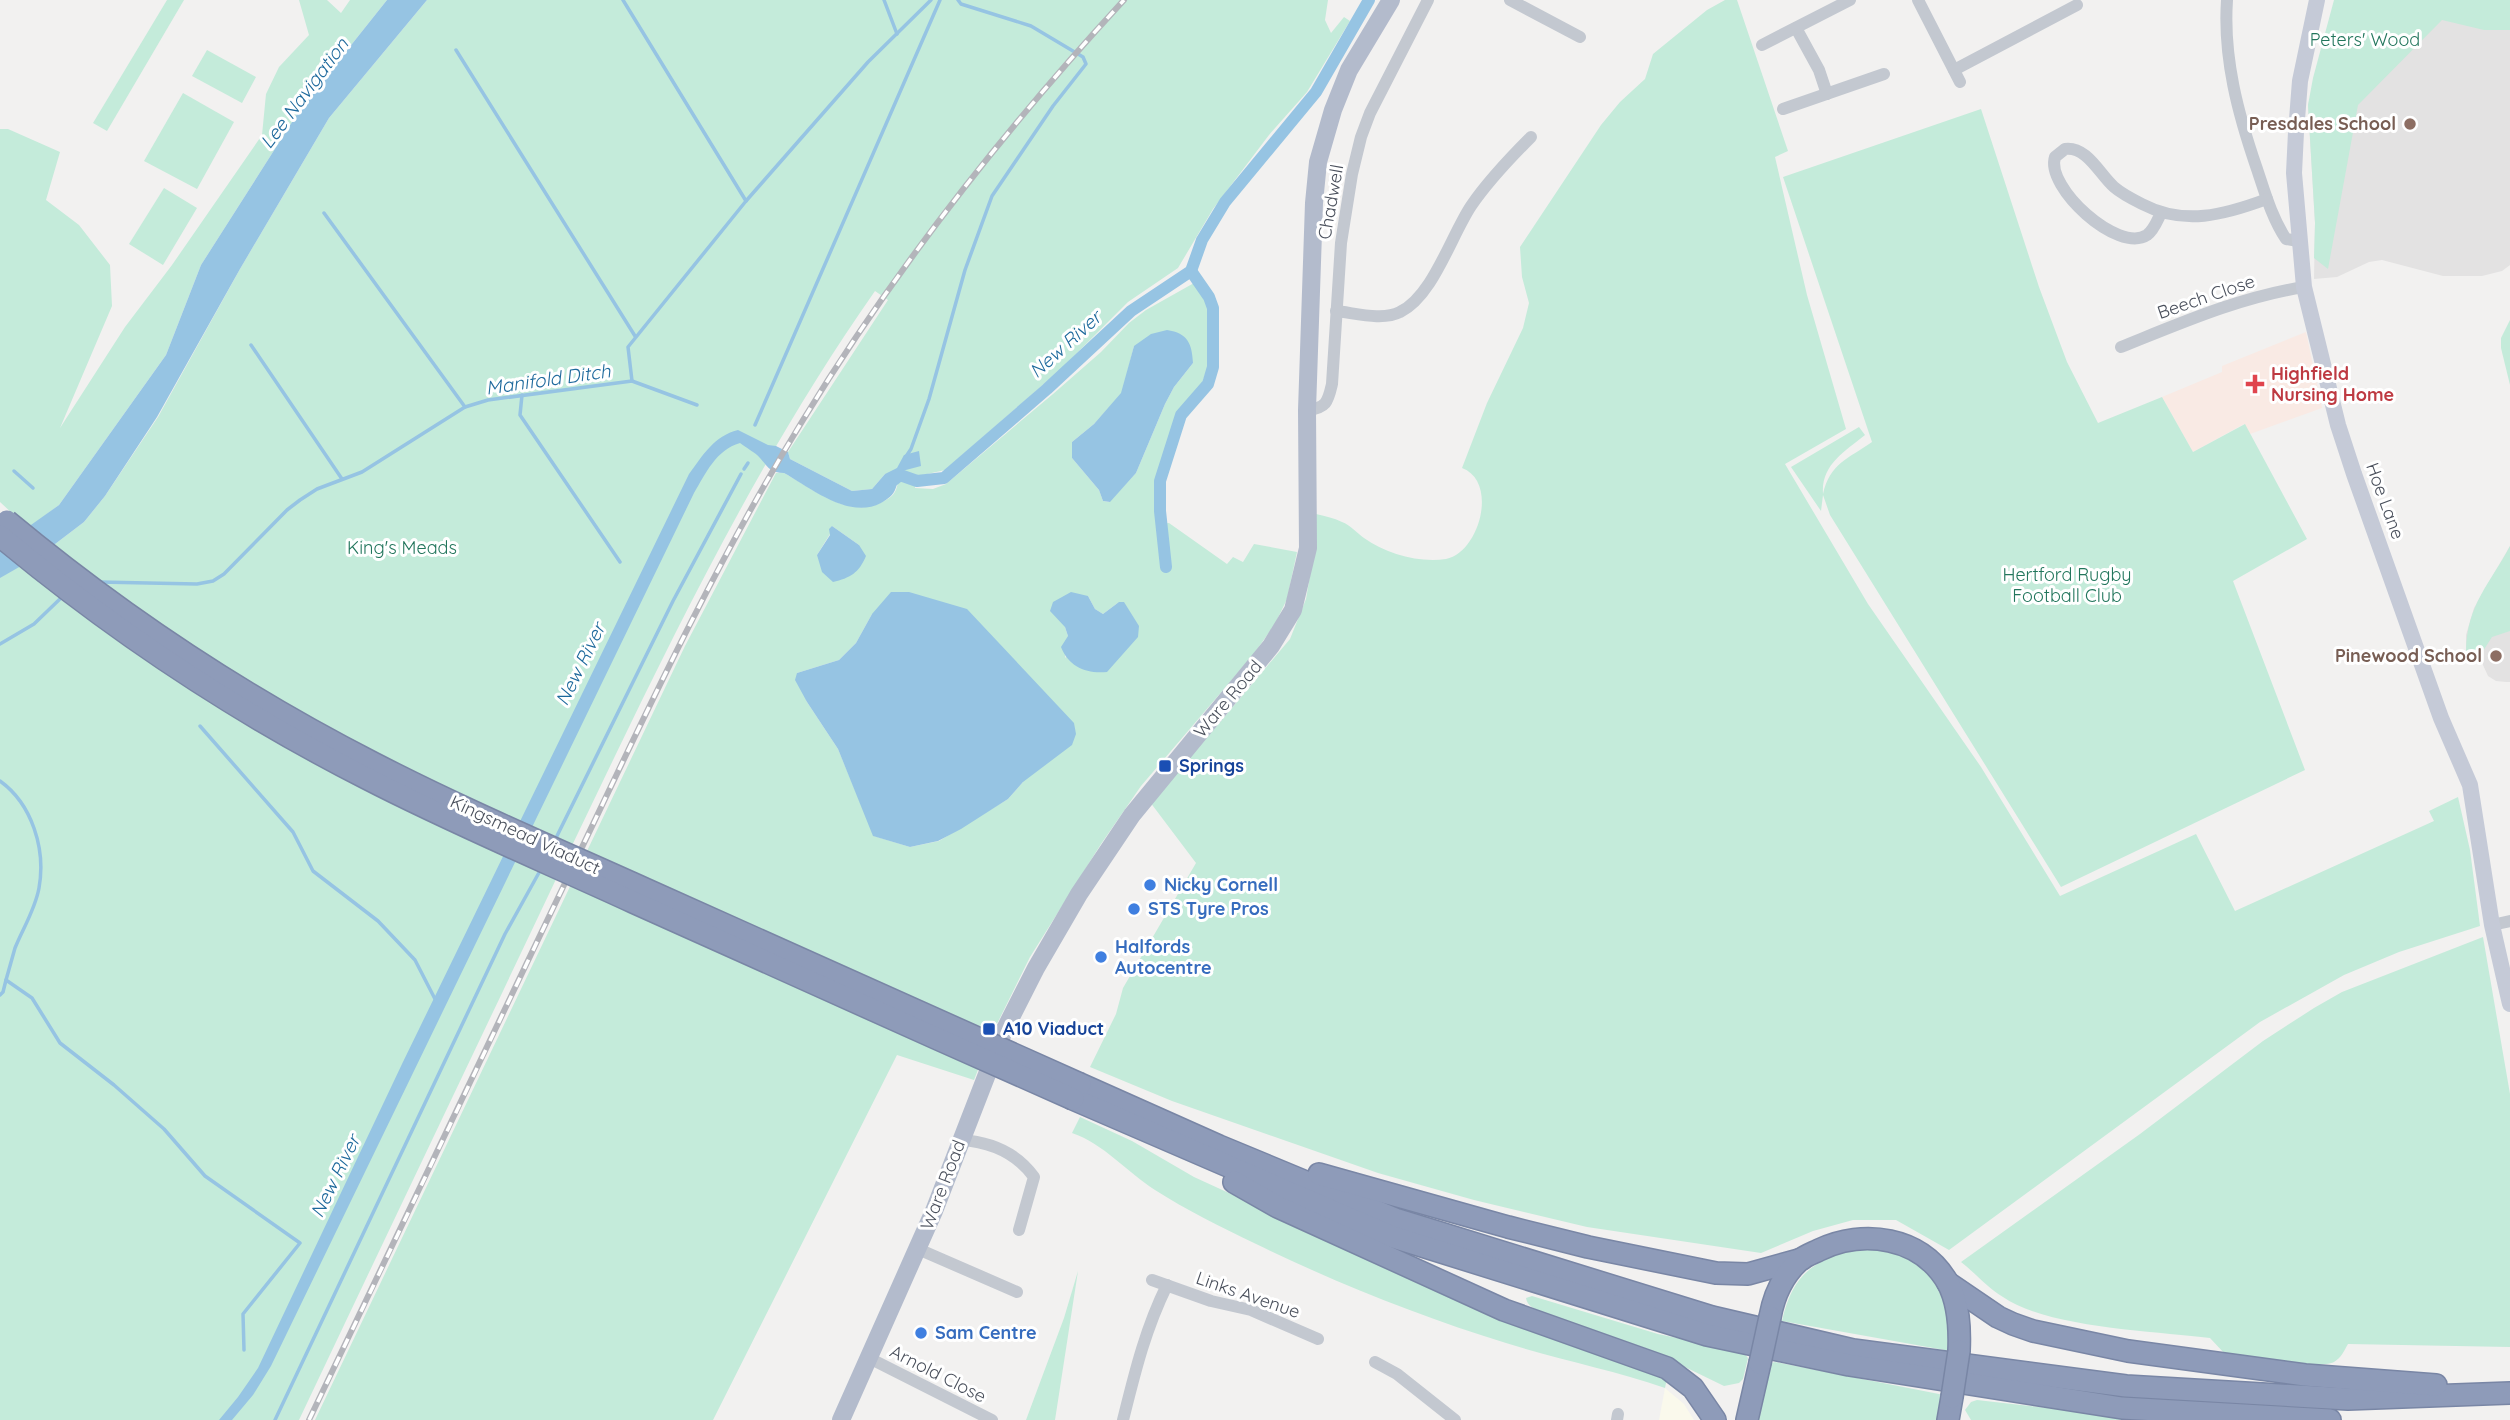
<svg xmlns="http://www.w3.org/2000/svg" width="2510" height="1420" viewBox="0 0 2510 1420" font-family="Quicksand,sans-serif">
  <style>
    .commercial { fill: #faf9ec }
    .education { fill: #e3e2e2 }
    .medical { fill: #f9eae4 }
    .green { fill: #c4ebda; fill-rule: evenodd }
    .water { fill: #96c4e3 }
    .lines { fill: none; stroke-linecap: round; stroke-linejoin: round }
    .stream { stroke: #96c4e3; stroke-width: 3.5 }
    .canal { stroke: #96c4e3; stroke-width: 12 }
    .highway-casing { stroke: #7986a5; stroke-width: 24 }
    .street { stroke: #c3c8d0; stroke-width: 12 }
    .secondary { stroke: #c5cad7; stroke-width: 16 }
    .primary { stroke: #b3bbcc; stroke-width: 18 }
    .highway { stroke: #8e9bb9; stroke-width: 21 }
    .rail-casing { stroke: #b3b4ba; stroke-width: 6 }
    .rail { stroke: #fff; stroke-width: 3.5; stroke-dasharray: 10; stroke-linecap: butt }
    .highway-bridge-casing { stroke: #7986a5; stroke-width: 24; stroke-linecap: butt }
    .highway-bridge { stroke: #8e9bb9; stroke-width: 21 }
    .education-dot { fill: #8d6e63; stroke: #fff; stroke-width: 2.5 }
    .health-dot { fill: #e0444e; stroke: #fff; stroke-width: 2.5 }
    .transit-dot { fill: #1a4fb4; stroke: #fff; stroke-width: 2.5 }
    .shop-dot { fill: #3f7fe0; stroke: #fff; stroke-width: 2.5 }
    .labels { text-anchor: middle; stroke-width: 6; stroke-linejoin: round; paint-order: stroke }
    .park-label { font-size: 18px; fill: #22765c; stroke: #fff }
    .education-label { font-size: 18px; font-weight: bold; fill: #785e54; stroke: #fff; text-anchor: end }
    .street-label { font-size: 18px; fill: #4a505c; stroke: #fff }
    .health-label { font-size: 18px; font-weight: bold; fill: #be3a42; stroke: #fff; text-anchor: start }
    .transit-label { font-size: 18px; font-weight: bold; fill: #164399; stroke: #fff; text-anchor: start }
    .shop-label { font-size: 18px; font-weight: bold; fill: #366cbe; stroke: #fff; text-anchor: start }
    .water-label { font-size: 19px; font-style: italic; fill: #1d699c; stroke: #fff }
  </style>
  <rect width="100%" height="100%" fill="#f2f1f0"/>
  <!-- commercial -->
  <path class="commercial" d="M1665,1388l19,16 10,16h-35z"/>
  <!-- education -->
  <g class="education">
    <path d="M2510,0v265l-8,6 -20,5h-39l-61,-16 -13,2 -32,15 -23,2 1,-56 -7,-118 22,-79z"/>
    <path d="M2510,546v136h-4l-10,-1 -8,-5 -5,-11v-14h-17v-16l8,-27z"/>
  </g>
  <!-- medical -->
  <path class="medical" d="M2306,332l16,76 -72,26 -6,-10 -51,28 -31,-55 60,-25v-6z"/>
  <!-- green -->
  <g class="green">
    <path d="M167,0h17l-77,131 -14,-8z"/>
    <path d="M299,0h28l14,13 9,-13h37l-86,108 -100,157 -35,90 -107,150 -31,23 -28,-26v-373h8l52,23 -14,48 33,25 31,40 2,41 -52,122 65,-101 47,-62 90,-130 4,-41 13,-27 30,-32z"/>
    <path d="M427,0h901l-3,20 6,13 13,-16 6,4 -43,71 -38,43 -56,74 -35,59 -50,34 -69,69 -114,99 -31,7 -6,-4 -23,1 -13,15 -20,2 -62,-32 -2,-7 100,-152 -13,-9c-124,177 -215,371 -308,565 -89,188 -179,376 -268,564h-299v-873l42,7 42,-32 21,-26 53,-79 82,-148 89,-151z"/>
    <path d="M1725,0h12l51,151 -13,6 32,138 39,134 -61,35 83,140 113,163 79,129 136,-62 39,77 199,-90 -5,-10 29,-14 12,53 10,76 -81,26 -55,23 -84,47 -311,228 -53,-30h-43l-40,11 -52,22 -174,-26 -113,-27 -96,-27 -206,-72 -82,-34 26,-53 7,-26 73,-125 -46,-61 65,-74 75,-89 16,-40 9,-53 1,-32c8,2 18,4 26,8 8,3 15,11 22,16 22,16 55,25 82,21 33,-6 53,-77 16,-91l25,-65 36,-75 6,-25 -7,-26 -2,-30 81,-122 19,-23 25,-23 8,-25 54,-44z"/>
    <path d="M2334,0h176v30h-26l-42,-10 -84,85 -30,164 -14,-11 1,-35 -7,-118 5,-27z"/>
    <path d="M207,50l49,27 -14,26 -50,-27z"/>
    <path d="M183,93l51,29 -37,67 -53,-28z"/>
    <path d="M1981,109l58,178 28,75 31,61 64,-26 31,55 52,-28 62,115 -74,42 72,189 -244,117 -231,-372 -7,-20 -2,16 -30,-44 68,-40 6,8c-21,17 -44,30 -42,59 7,-31 25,-35 49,-52l-89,-265z"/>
    <path d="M164,188l33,20 -34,57 -34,-21z"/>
    <path d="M1194,283l10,14 5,14 2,24 -3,32 -6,16 -26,32 -8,25 -13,50 3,34 11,-1 58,41 6,-7 10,5 11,-18 43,8 -10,47 -12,25 -22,31 -112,131 -40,58 -71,113 -39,79 -17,44 -77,-25 -184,365h-398l370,-774 91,-173h8c28,15 65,47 98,29 10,-5 14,-8 16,-20h17v6l18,1 13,-5 107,-90 48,-42 28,-29 17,-13zM1134,346l59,17 -19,24 -9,17 -29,69 -27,29 -6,-1 -4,-11 -27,-32v-16l22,-18 28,-31zM832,526l27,19 -42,10 13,-21zM1088,596l7,13 8,5 16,-12 -54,56 3,-22 -3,-9zM872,614l151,168 -15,17 -69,42 -29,6 -36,-11 -36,-87 -31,-47 -10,-29 42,-13 17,-17z"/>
    <path d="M2510,320v65l-9,-37v-10z"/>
    <path d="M2510,546v85l-18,6 -9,14h-17c1,-47 24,-67 44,-105z"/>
    <path d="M2483,937l27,157v253l-162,-3c-4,7 -7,14 -14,18 -18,8 -80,-4 -102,-6l-8,-3 -14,-15c-56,-7 -162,-10 -207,-41 -15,-9 -28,-24 -42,-35l179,-128 123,-93 51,-33 28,-16z"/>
    <path d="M1080,1117l52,24 62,36 157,72 316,129 -2,10c-52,-18 -106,-28 -159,-45 -85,-26 -172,-61 -252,-100 -33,-16 -68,-33 -99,-53 -28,-18 -51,-46 -83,-57z"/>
    <path d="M1861,1247c11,2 22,2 32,5 28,6 51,34 57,61 2,12 0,27 0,38l-168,-30c11,-49 33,-61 79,-74z"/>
    <path d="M1078,1271l-23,149h-29l38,-102z"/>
    <path d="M1532,1296l126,38 85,18 5,6 -5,21 -4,4 -15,3 -76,-37 -106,-36c-7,-4 -15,-7 -16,-15z"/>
    <path d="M1775,1362l164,32 5,2 -4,24h-185l13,-56z"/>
    <path d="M1977,1400l175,20h-181l-6,-10 6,-8z"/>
  </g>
  <!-- water -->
  <g class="water">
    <path d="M387,0h40l-98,118 -89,151 -83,148 -52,79 -21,26 -42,32 -42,24v-31l59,-42 107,-150 35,-90 100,-157z"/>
    <path d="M1167,330c21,3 25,14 26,33l-19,24 -9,17 -29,69 -26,29 -7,-1 -4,-11 -27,-32v-16l22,-18 27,-31 13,-47 17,-12z"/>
    <path d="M738,430l30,15 8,1 12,6 2,7 62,32 20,-2 13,-15 12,-6 7,-13 15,-4 2,15 -19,5 6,2 -1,5h-9c-2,14 -5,18 -17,25 -32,17 -70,-15 -97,-30 -14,0 -16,-6 -24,-15 -5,-6 -14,-10 -20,-15 -24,7 -34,30 -46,50l-423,873 -18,29 -21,25h-13l19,-23 20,-29 144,-304 287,-590c14,-19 25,-38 49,-44z"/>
    <path d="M832,526l27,19 7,11c-7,17 -16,22 -33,26l-11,-10 -5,-17 13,-20 -1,-6z"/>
    <path d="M891,592h18l58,17 107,114 2,11 -4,11 -49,37 -15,17 -47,30 -23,12 -28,6 -37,-11 -35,-87 -31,-47 -12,-22 2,-7 42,-13 17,-17 16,-29z"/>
    <path d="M1071,592l17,4 7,13 8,5 16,-12h5l15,24 -1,11 -31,35c-21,2 -38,-5 -46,-25l7,-11 -3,-9 -15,-16 3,-9z"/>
  </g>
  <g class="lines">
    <!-- stream -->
    <g class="stream">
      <path d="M623,0l123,201"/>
      <path d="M884,0l13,34"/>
      <path d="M456,50l179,286"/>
      <path d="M324,213l141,194"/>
      <path d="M251,345l91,134"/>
      <path d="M632,381l65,24"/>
      <path d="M522,395l-2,20 100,147"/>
      <path d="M755,425l185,-425"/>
      <path d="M905,458l6,-9 18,-50 36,-129 27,-74 61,-90 33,-42 -3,-7 -52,-31 -70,-22 -3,-4"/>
      <path d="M744,469l4,-6"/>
      <path d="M14,471l19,17"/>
      <path d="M99,582l98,2 16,-3 11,-7 63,-64 13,-10 17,-11 45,-17 103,-65 23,-7 144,-19 -4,-34 118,-146 122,-139 63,-62"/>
      <path d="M0,644l34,-20 28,-27"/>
      <path d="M200,726l93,106 20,39 65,50 37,39 20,39"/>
      <path d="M0,781c32,23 46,68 39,107 -4,22 -16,40 -24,60 -3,11 -6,21 -9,32l26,18 28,45 54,42 50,44 41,47 95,67 -57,71 1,36"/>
      <path d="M555,840l118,-239 68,-127"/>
      <path d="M0,995l3,-3 3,-12"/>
      <path d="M275,1420l230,-486 36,-65"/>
    </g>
    <!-- canal -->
    <g class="canal">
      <path d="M894,480l6,-5 17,6 27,-3 103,-89 84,-78 60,-40 11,-31 23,-38 91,-110 53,-92"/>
      <path d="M1166,567l-6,-56v-30l21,-66 27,-31 5,-17v-59l-4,-11 -18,-26"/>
    </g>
    <!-- highway casing -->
    <g class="highway-casing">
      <g id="highway">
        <path d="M1080,1084l139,62 176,73 317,98 141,33 273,36 222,13 162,-6"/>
        <path d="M1073,1099l317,137 317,99 142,30 273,43 208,12"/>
        <path d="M1319,1174l189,53 80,20 128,26 32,1 54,-15"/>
        <path d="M1234,1182l44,25 226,103 163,58 26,20 22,32"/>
        <path d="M1948,1283l50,34 15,7 20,7 95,20 177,24 131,10"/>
        <path d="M1770,1317c4,-22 13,-42 30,-57 5,-4 13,-7 19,-10 44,-21 102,-14 129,33 11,21 12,45 11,68"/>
        <path d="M1747,1420l13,-57"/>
        <path d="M1948,1420l4,-23"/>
      </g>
    </g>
    <!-- street -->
    <g class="street">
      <path d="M1510,0l70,37"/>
      <path d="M1918,0l42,82"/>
      <path d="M2227,0c-4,58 11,114 30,169 8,24 15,49 29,70l12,2"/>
      <path d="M1796,28l23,42 8,24"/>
      <path d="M1762,45l88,-45"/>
      <path d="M1954,70l123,-65"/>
      <path d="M1783,109l101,-35"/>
      <path d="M2161,213c-4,8 -7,17 -14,22 -29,19 -102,-48 -92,-78l10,-8c22,-3 35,26 49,38 8,7 18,12 28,17 42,22 82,11 125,-5"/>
      <path d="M1336,311c19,2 47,10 64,1 33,-16 51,-76 71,-106 17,-25 38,-47 60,-69"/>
      <path d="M2121,347c60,-24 119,-50 183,-60"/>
      <path d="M1307,410c20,-2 21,-9 25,-26l9,-141 11,-69 9,-37 9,-24 58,-113"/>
      <path d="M2492,925l18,-4"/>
      <path d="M961,1140c30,2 55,12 73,37l-15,53"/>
      <path d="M918,1249l99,43"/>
      <path d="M1152,1280l59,21 40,9 67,29"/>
      <path d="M869,1358l123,62"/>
      <path d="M1375,1362l22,12 58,46"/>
      <path d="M1123,1420c12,-48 22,-90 44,-135"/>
      <path d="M1617,1420l1,-6"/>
    </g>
    <!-- secondary -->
    <path class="secondary" d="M2317,0l-17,81 -4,51 -2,41 10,114 34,138 16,49 87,244 29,67 22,140 18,79"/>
    <!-- primary -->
    <path class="primary" d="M841,1420l93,-209 69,-178 33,-65 43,-74 53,-79 139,-169 22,-36 15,-62 -1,-138 7,-207 4,-41 15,-52 16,-40 42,-70"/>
    <!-- highway -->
    <use href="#highway" class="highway"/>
    <!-- rail casing -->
    <g class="rail-casing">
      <path id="rail" d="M309,1420c86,-179 171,-358 256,-537 75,-157 147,-315 238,-463 92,-151 202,-291 321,-420"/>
    </g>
    <!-- rail -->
    <use href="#rail" class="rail"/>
    <!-- highway-bridge casing -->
    <g class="highway-bridge-casing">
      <g id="highway-bridge">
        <path d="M7,521c113,94 235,175 366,242 89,46 181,85 272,126 145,65 290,130 435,195"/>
        <path d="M0,536c113,94 236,176 366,242 87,45 178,83 267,124 146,66 293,132 440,197"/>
        <path d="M1760,1363l10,-46"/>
        <path d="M1952,1397l7,-46"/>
      </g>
    </g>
    <!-- highway-bridge -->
    <use href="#highway-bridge" class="highway-bridge"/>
  </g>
  <!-- markers -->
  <g class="education-dot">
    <circle cx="2410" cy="124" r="7"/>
    <circle cx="2496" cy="656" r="7"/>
  </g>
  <path class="health-dot" d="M2251.5 373.5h7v7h7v7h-7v7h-7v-7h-7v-7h7z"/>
  <g class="transit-dot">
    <rect x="1158" y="759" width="14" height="14" rx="3.5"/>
    <rect x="982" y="1022" width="14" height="14" rx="3.5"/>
  </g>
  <g class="shop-dot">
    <circle cx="1150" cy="885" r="7"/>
    <circle cx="1134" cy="909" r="7"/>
    <circle cx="1101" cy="957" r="7"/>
    <circle cx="921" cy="1333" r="7"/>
  </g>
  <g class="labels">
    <!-- park labels -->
    <g class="park-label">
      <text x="2365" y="46">Peters' Wood</text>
      <text x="402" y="554">King's Meads</text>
      <text x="2067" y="581">Hertford Rugby<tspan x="2067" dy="21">Football Club</tspan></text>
    </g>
    <!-- education labels -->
    <g class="education-label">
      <text x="2396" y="130">Presdales School</text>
      <text x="2482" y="662">Pinewood School</text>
    </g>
    <!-- street labels -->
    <g class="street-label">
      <text transform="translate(1331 202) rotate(-80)" y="6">Chadwell</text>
      <text transform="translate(2206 297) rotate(-19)" y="6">Beech Close</text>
      <text transform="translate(2385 501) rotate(70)" y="6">Hoe Lane</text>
      <text transform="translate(1228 699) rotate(-50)" y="6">Ware Road</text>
      <text transform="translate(525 835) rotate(25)" y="6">Kingsmead Viaduct</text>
      <text transform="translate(943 1185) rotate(-69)" y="6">Ware Road</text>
      <text transform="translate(1248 1295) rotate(19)" y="6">Links Avenue</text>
      <text transform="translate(938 1374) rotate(27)" y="6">Arnold Close</text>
    </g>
    <!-- health labels -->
    <g class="health-label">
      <text x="2271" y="380">Highfield<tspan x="2271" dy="21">Nursing Home</tspan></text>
    </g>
    <!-- transit labels -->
    <g class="transit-label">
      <text x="1179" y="772">Springs</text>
      <text x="1003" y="1035">A10 Viaduct</text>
    </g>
    <!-- shop labels -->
    <g class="shop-label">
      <text x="1164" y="891">Nicky Cornell</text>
      <text x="1148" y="915">STS Tyre Pros</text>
      <text x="1115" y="953">Halfords<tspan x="1115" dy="21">Autocentre</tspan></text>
      <text x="935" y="1339">Sam Centre</text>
    </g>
    <!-- water labels -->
    <g class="water-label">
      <text transform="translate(304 93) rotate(-53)" y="7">Lee Navigation</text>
      <text transform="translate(1065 344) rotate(-42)" y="7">New River</text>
      <text transform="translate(548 379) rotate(-8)" y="7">Manifold Ditch</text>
      <text transform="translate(580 664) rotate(-64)" y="7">New River</text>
      <text transform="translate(335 1176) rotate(-64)" y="7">New River</text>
    </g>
  </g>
</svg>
